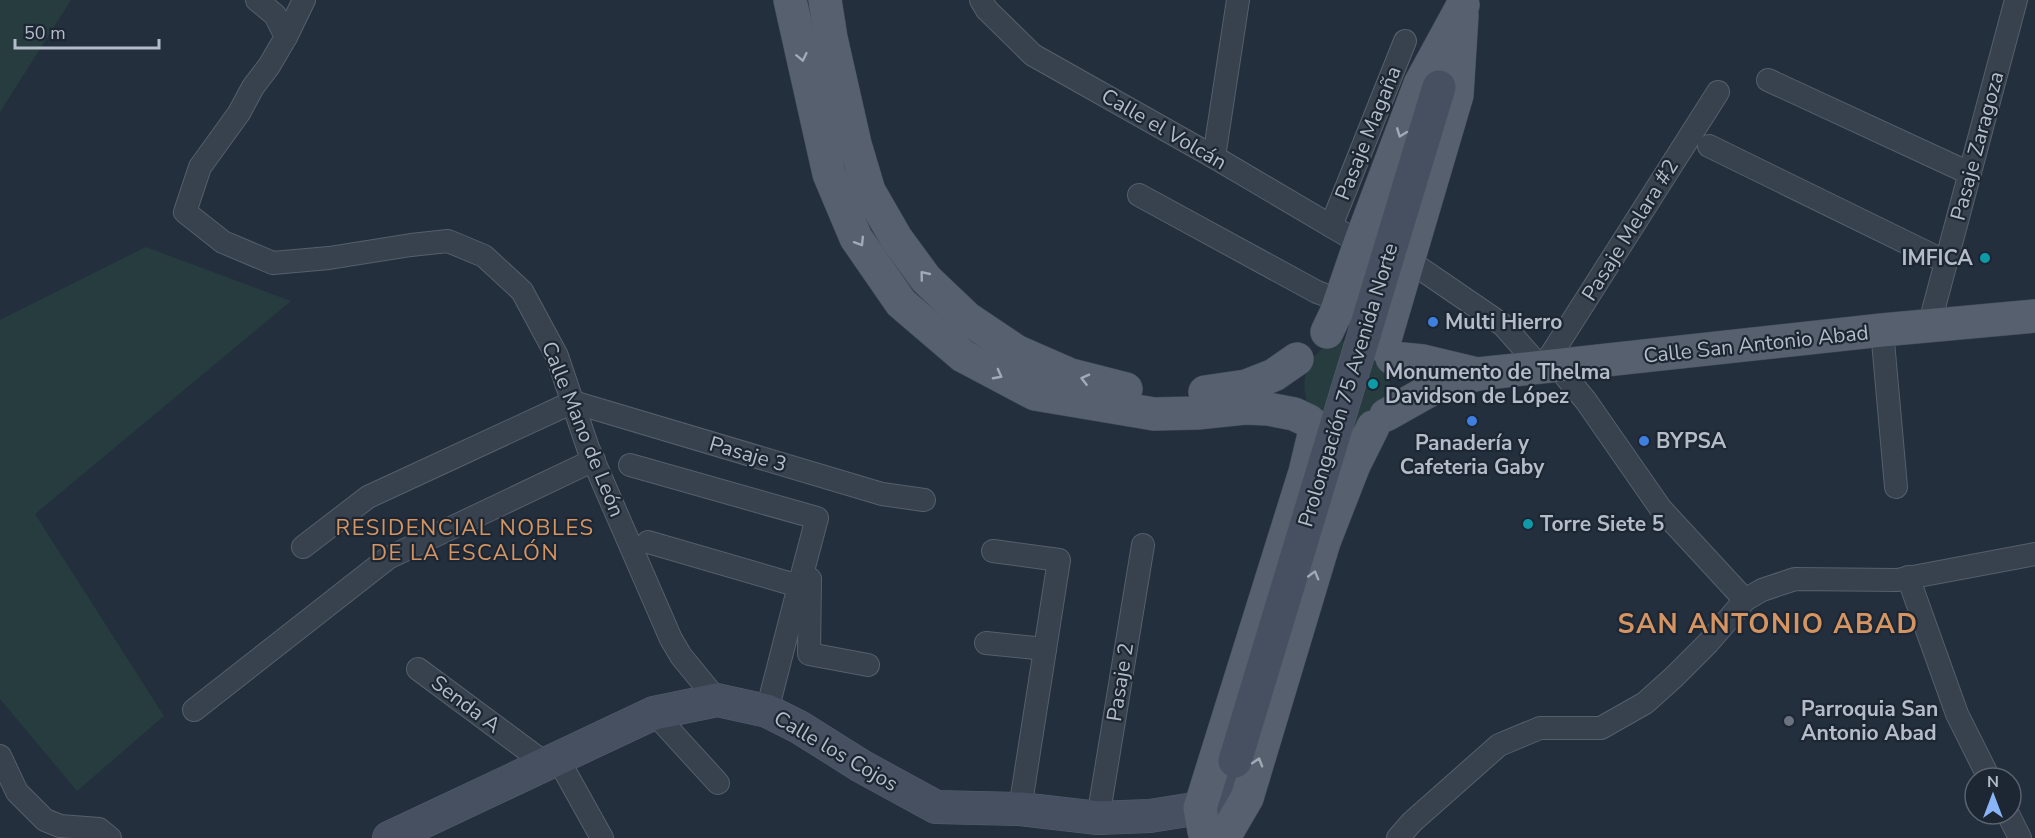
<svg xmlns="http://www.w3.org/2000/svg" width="2035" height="838" viewBox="0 0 2035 838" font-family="'Nunito Sans',sans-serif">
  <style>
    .green { fill: #263c3f }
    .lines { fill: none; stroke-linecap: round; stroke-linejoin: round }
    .street-casing { stroke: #565f6c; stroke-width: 24 }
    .secondary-casing { stroke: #565f6c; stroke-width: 34 }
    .primary-casing { stroke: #414a57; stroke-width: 34 }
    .street { stroke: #38414e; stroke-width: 22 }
    .secondary { stroke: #465061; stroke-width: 33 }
    .primary { stroke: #56606e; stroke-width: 33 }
    .secondary-bridge-casing { stroke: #565f6c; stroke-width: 34; stroke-linecap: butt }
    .secondary-bridge { stroke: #465061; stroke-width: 33 }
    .oneway { stroke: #a1aab7 }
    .culture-dot { fill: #0f9aa8; stroke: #1d2633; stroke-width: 2 }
    .shop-dot { fill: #3f7fe0; stroke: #1d2633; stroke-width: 2 }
    .worship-dot { fill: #6b7280; stroke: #1d2633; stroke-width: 2 }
    .labels { text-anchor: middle; stroke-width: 4.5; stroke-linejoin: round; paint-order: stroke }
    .street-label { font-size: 21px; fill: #b4bcc9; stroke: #1d2633 }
    .poi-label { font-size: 21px; font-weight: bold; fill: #b4bcc9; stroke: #1d2633; text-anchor: start }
    .neighbourhood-label { font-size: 22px; letter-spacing: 1.5px; fill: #d59563; stroke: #1d2633 }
    .district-label { font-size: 27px; font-weight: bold; letter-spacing: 1.5px; fill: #d59563; stroke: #1d2633 }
  </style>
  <rect width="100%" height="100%" fill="#242f3e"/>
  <!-- green -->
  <g class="green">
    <path d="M0,0h71l-71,112z"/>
    <path d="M146,247l145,54 -256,213 129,202 -87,75 -77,-92v-379z"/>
    <path d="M1344,341l10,1 33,27 3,10v11l-3,12 -31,25 -6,1 -43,-26c-9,-28 5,-57 37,-61z"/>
  </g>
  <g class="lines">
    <!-- street casing -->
    <g class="street-casing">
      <g id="street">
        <path d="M257,0l18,15 11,22 -17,29 -16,21 -14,26 -39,54 -15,45 38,30 50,21 56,-5 82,-13 37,-4 36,15 38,35 35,65 31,92 83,191 10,17 36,44"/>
        <path d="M981,0l6,10 46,45 181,102 146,86"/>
        <path d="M286,37l18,-37"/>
        <path d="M1768,80l201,93"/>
        <path d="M1709,146l237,116"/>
        <path d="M1214,157l24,-157"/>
        <path d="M1139,195l178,97 24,9"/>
        <path d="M1331,226l74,-185"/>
        <path d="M1408,260l95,65 39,44 176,-277"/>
        <path d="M1929,326l87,-326"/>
        <path d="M1882,330l14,157"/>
        <path d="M1558,367l28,34 75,108 84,91"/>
        <path d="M630,465l187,53 -18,68"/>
        <path d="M648,542l151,44 -32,125"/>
        <path d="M303,547l65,-50 205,-95 309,92 42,6"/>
        <path d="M993,551l66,9 -39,249"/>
        <path d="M1908,577l49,137 32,64"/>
        <path d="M810,579l-1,75 59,11"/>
        <path d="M986,643l59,6"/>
        <path d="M418,669l128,95"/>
        <path d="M194,710l194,-152 206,-98"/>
        <path d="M654,713l64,70"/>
        <path d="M0,756l17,36 28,28 15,6 39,3 11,9"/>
        <path d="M558,759l44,79"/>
        <path d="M2008,814l12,24"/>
        <path d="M1098,818l45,-273"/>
        <path d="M1398,838l14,-16 87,-77 41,-17h61l44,-25 29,-26 34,-34 37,-43 17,-10 33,-11 102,1 138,-26"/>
      </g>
    </g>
    <!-- secondary casing -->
    <g class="secondary-casing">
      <g id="secondary">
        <path d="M1227,830l7,-38 -2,-21"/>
        <path d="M389,838l265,-125 63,-13 50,11 32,16 62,39 75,41 84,2 78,9 52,-2 50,-8"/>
      </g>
    </g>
    <!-- primary casing -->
    <g class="primary-casing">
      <g id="primary">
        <path d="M790,0l39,174 27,64 45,65 62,53 72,38 119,20 43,-1 48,-5 23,1 26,5 15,7"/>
        <path d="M825,0l6,38 24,106 14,47 27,47 30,41 41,39 49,33 55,24 55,14"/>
        <path d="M1327,332l9,-19 24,-70 60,-159 43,-79"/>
        <path d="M1383,346l74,-251 5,-80"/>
        <path d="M1392,358l31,3 50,12"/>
        <path d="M1205,392l41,-6 28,-11 23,-16"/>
        <path d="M1386,415l55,-31 37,-10 404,-44 153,-14"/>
        <path d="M1204,831l-4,-23 105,-336 11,-46"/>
        <path d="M1226,834l21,-36 77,-256 30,-77 19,-38"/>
      </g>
    </g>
    <!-- street -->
    <use href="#street" class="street"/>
    <!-- secondary -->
    <use href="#secondary" class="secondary"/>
    <!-- primary -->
    <use href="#primary" class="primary"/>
    <!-- secondary-bridge casing -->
    <g class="secondary-bridge-casing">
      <path id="secondary-bridge" d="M1235,761l204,-674"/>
    </g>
    <!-- secondary-bridge -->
    <use href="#secondary-bridge" class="secondary-bridge"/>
  </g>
  <!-- one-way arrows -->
  <defs><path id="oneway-chevron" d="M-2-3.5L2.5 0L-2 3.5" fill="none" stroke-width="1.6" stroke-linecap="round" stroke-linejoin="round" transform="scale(1.5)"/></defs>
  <g class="oneway">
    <use href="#oneway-chevron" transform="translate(802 57) rotate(78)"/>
    <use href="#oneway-chevron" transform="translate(1401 133) rotate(111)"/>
    <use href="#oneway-chevron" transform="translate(860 242) rotate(58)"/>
    <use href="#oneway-chevron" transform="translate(924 275) rotate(-129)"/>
    <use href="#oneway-chevron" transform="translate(998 375) rotate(28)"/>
    <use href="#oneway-chevron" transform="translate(1085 379) rotate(-166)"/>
    <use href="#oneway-chevron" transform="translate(1314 575) rotate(-74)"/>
    <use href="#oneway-chevron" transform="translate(1258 762) rotate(-73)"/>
  </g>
  <!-- markers -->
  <g class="culture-dot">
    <circle cx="1985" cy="258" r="6"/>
    <circle cx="1373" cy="384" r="6"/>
    <circle cx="1528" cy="524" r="6"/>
  </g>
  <g class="shop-dot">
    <circle cx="1433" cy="322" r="6"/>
    <circle cx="1472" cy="421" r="6"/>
    <circle cx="1644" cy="441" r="6"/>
  </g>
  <circle class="worship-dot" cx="1789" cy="721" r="6"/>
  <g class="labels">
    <!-- street labels -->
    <g class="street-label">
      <text transform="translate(1164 129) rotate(30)" y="7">Calle el Volcán</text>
      <text transform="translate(1368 133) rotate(-68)" y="7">Pasaje Magaña</text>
      <text transform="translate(1977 146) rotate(-75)" y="7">Pasaje Zaragoza</text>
      <text transform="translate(1630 230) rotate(-58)" y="7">Pasaje Melara #2</text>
      <text transform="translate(1756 344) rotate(-6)" y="7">Calle San Antonio Abad</text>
      <text transform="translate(1348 385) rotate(-73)" y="7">Prolongación 75 Avenida Norte</text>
      <text transform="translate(583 429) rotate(68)" y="7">Calle Mano de León</text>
      <text transform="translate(748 454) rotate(16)" y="7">Pasaje 3</text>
      <text transform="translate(1120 682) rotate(-81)" y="7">Pasaje 2</text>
      <text transform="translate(466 704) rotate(37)" y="7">Senda A</text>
      <text transform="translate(836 751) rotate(30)" y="7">Calle los Cojos</text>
    </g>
    <!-- poi labels -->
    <g class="poi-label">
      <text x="1973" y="265" text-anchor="end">IMFICA</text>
      <text x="1445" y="329">Multi Hierro</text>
      <text x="1385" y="379">Monumento de Thelma<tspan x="1385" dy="24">Davidson de López</tspan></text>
      <text x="1656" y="448">BYPSA</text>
      <text x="1472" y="450" text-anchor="middle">Panadería y<tspan x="1472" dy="24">Cafeteria Gaby</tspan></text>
      <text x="1540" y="531">Torre Siete 5</text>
      <text x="1801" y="716">Parroquia San<tspan x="1801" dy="24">Antonio Abad</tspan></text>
    </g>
    <!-- neighbourhood labels -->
    <g class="neighbourhood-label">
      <text x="465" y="535">RESIDENCIAL NOBLES<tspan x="465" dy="25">DE LA ESCALÓN</tspan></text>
    </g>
    <!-- district labels -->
    <g class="district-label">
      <text x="1768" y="633">SAN ANTONIO ABAD</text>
    </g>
  </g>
  <!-- north arrow -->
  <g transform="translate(1993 796)"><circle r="28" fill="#1d2633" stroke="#59626f" stroke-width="1.5"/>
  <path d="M0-4.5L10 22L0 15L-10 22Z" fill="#8ab4f8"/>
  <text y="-9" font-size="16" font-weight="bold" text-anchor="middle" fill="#b4bcc9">N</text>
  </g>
  <!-- scale -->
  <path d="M15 39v9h144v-9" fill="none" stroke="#b4bcc9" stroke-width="3"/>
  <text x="24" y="39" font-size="18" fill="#b4bcc9" stroke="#1d2633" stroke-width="4.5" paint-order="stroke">50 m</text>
</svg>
